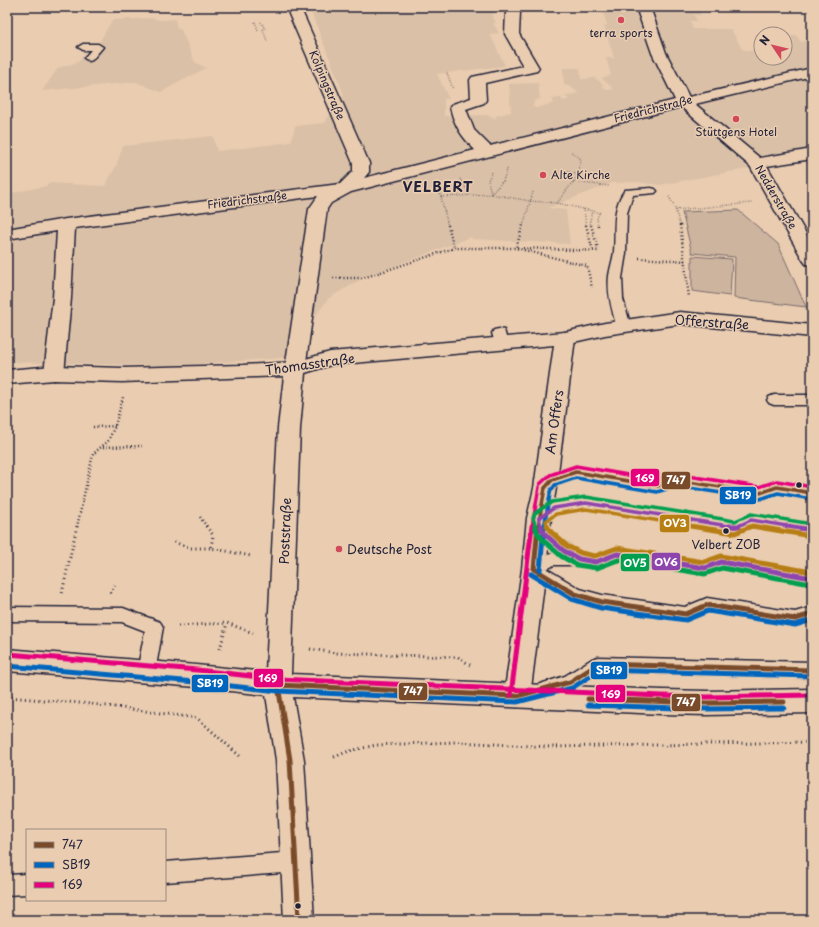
<svg xmlns="http://www.w3.org/2000/svg" width="819" height="927" viewBox="0 0 819 927" font-family="'Playpen Sans',sans-serif">
  <style>
    .built { fill: #dac0a7 }
    .green { fill: #cdb49f; stroke: #786b6d }
    .lines { fill: none; stroke-linecap: round; stroke-linejoin: round }
    .lane-casing { stroke: #22223b; stroke-width: 3 }
    .street-casing { stroke: #22223b; stroke-width: 3 }
    .secondary-casing { stroke: #22223b; stroke-width: 3 }
    .path-far2 { stroke: #22223b; stroke-width: 1.5; stroke-dasharray: 0.5 2; stroke-linecap: butt }
    .path-far1 { stroke: #22223b; stroke-width: 2.5; stroke-dasharray: 1 2.5; stroke-linecap: butt }
    .path { stroke: #22223b; stroke-width: 3; stroke-dasharray: 1 3.5; stroke-linecap: butt }
    .lane { fill: #eacdb0; fill-rule: evenodd }
    .street { fill: #eacdb0; fill-rule: evenodd }
    .secondary { fill: #eacdb0; fill-rule: evenodd }
    .bus-1-far1-casing { stroke: #eacdb0; stroke-width: 6 }
    .bus-1-casing { stroke: #eacdb0; stroke-width: 8 }
    .bus-2-far1-casing { stroke: #eacdb0; stroke-width: 6 }
    .bus-2-casing { stroke: #eacdb0; stroke-width: 8 }
    .bus-3-far1-casing { stroke: #eacdb0; stroke-width: 6 }
    .bus-3-casing { stroke: #eacdb0; stroke-width: 8 }
    .bus-4-far1-casing { stroke: #eacdb0; stroke-width: 6 }
    .bus-4-casing { stroke: #eacdb0; stroke-width: 8 }
    .bus-5-far1-casing { stroke: #eacdb0; stroke-width: 6 }
    .bus-5-casing { stroke: #eacdb0; stroke-width: 8 }
    .bus-6-far1-casing { stroke: #eacdb0; stroke-width: 6 }
    .bus-6-casing { stroke: #eacdb0; stroke-width: 8 }
    .bus-1-far1 { stroke: #7a4b2a; stroke-width: 3.5 }
    .bus-1 { stroke: #7a4b2a; stroke-width: 5 }
    .bus-2-far1 { stroke: #0065bd; stroke-width: 3.5 }
    .bus-2 { stroke: #0065bd; stroke-width: 5 }
    .bus-3-far1 { stroke: #e5007d; stroke-width: 3.5 }
    .bus-3 { stroke: #e5007d; stroke-width: 5 }
    .bus-4-far1 { stroke: #8e44ad; stroke-width: 3.5 }
    .bus-4 { stroke: #8e44ad; stroke-width: 5 }
    .bus-5-far1 { stroke: #029f50; stroke-width: 3.5 }
    .bus-5 { stroke: #029f50; stroke-width: 5 }
    .bus-6-far1 { stroke: #b77e12; stroke-width: 3.5 }
    .bus-6 { stroke: #b77e12; stroke-width: 5 }
    .poi-dot { fill: #d1495b; stroke: #eacdb0; stroke-width: 1.5 }
    .bus-dot { fill: #22223b; stroke: #eacdb0; stroke-width: 1.5 }
    .labels { text-anchor: middle; stroke-width: 3; stroke-linejoin: round; paint-order: stroke }
    .far-poi-label { font-size: 11px; fill: #22223b; stroke: #eacdb0 }
    .far-street-label { font-size: 11px; fill: #22223b; stroke: #eacdb0 }
    .bus-label { font-size: 12px; fill: #22223b; stroke: #eacdb0 }
    .street-label { font-size: 13px; fill: #22223b; stroke: #eacdb0 }
    .poi-label { font-size: 13px; fill: #22223b; stroke: #eacdb0; text-anchor: start }
    .far-district-label { font-size: 14px; font-weight: bold; letter-spacing: 1px; fill: #22223b; stroke: #eacdb0 }
    .line-badge { stroke: #eacdb0; stroke-width: 1.5 }
    .badge-label { font-size: 11px; text-anchor: middle; font-weight: bold; fill: #fff }
  </style>
  <rect width="100%" height="100%" fill="#eacdb0"/>
  <filter id="ink" filterUnits="userSpaceOnUse"><feTurbulence type="fractalNoise" baseFrequency=".025" numOctaves="2"/><feDisplacementMap in="SourceGraphic" scale="8" xChannelSelector="R" yChannelSelector="G"/><feConvolveMatrix kernelMatrix="1 2 1 2 8 2 1 2 1" color-interpolation-filters="sRGB"/></filter>
  <g filter="url(#ink)">
    <!-- built -->
    <g class="built">
      <path d="M309,7h181l4,7 -2,1 4,8h-3l6,10 -9,1 15,32 -68,8 12,25h-5v17l43,-1 10,4 -2,-3 16,-4 -2,-28 29,-1 2,16 -6,2v3l-2,2 4,2 18,-5 -2,-4 9,-1 2,3 6,-2 -4,-3 13,-3 -7,-6 -7,-2 -1,-17h17l1,11 14,-1 9,7 -2,1 5,4 7,-1 -13,-11 10,-3 -5,-17h8l-10,-32 3,-1 -4,-14h-13l-1,-3 94,-1 1,2h15l2,6h-7l3,6h-7l3,8h38l11,20 8,2 11,-3v10h24v-11l3,2 6,-2 -9,-6v-3l11,-3 5,7 11,-2v119l-28,3 -124,23 -23,-3 -25,1 -64,25 18,2 4,34 -98,-5 -1,-2 -108,41 -34,20 -46,60 -116,8 -160,-4v-168l39,-8 3,-3 56,3 11,-20 7,-20 90,-10 4,15 74,-9 4,-16 29,-3 20,-28z"/>
      <path d="M153,18l6,2 16,-1 2,9 4,2 14,32 11,6 -45,24 -25,-10 -94,9 16,-23 20,-6 22,-21 12,-21z"/>
    </g>
    <!-- green -->
    <g class="green">
      <path d="M738,210l40,34 28,63 -72,-9 1,-41 -43,-4 -10,-41z"/>
      <path d="M692,256l40,3 -2,37 -38,-5z"/>
    </g>
    <g class="lines">
      <!-- lane casing -->
      <g class="lane-casing">
        <g id="lane">
          <path d="M83,44h15l5,3 -11,13 -3,1 -5,-3 7,-8h-8l-5,-3z"/>
          <path d="M651,188l4,1 2,2 -2,2 -22,2 -6,18 -1,40 -4,25 1,21 8,28 -2,3 -5,1 -5,-1 -2,-3c-5,-16 -10,-34 -8,-51 1,-8 4,-16 5,-24 2,-23 -3,-43 11,-62z"/>
          <path d="M499,329l5,1 4,14 -2,3 -5,1 -5,-1 -4,-14 2,-3z"/>
          <path d="M774,395h38v10h-38l-5,-2 -2,-3 2,-3z"/>
          <path d="M576,467l81,13 18,-6 85,13 17,-6 35,6v12l-34,-6 -18,6 -85,-13 -18,6 -81,-14 -19,6 -7,8 -5,2 -5,-2 -3,-4 10,-12z"/>
          <path d="M586,497l149,24 16,-7 61,10v12l-60,-10 -16,7 -150,-24 -28,4 -11,7 2,8 6,7 27,18 13,3 22,-8 87,13 17,-5 91,15v14l-90,-17 -17,6 -87,-14 -22,8 -17,-3h-25l-7,4 33,20 22,6 83,12 22,-9 88,14 17,-5v14l-17,5 -87,-14 -22,9 -84,-12 -33,-10 -41,-25 -2,-5c5,-10 18,-15 29,-16 -13,-10 -21,-19 -24,-35 10,-18 37,-18 55,-21z"/>
          <path d="M7,607l116,1 37,14 3,5 -8,45 -3,5 -6,3 -6,-3 -3,-5 8,-41 -23,-9 -115,-1z"/>
          <path d="M598,657l214,5v16l-211,-6c-16,9 -49,31 -67,24l-3,-5 3,-5 31,-10 27,-17z"/>
          <path d="M296,852l7,3 3,7 -3,7 -7,3 -131,10v-20z"/>
          <path d="M27,874v20l-20,1v-20z"/>
        </g>
      </g>
      <!-- street casing -->
      <g class="street-casing">
        <g id="street">
          <path d="M286,7h14l69,156v9l-5,6 111,-28c-13,-13 -21,-25 -25,-43l3,-3 18,-6 -1,-18 2,-3 51,-11 -18,-32 1,-22 -2,-5h14l2,5 -1,22 20,34 -2,3 -52,12 1,17 -2,3 -18,6 8,21 16,16 185,-46 -23,-47 -16,-46h14l16,46 23,44 123,-29v8l-117,28 65,54 52,-9v10l-45,7 45,78v21l-6,-1 -3,-4 -53,-94 -69,-59 -330,85 -20,11 -4,6 -22,160 -3,5 -7,2 -7,-2 -3,-5 24,-160 9,-13 -243,32 -4,70 -7,75 -3,5 -7,2 -7,-2 -3,-5 9,-75 4,-67 -50,8v-10l59,-10 274,-35 13,-13v-8z"/>
          <path d="M565,332l7,2 3,4 -19,150 -5,30 -5,51 -16,127 -4,8 -9,3 -9,-3 -4,-8 18,-127 5,-51 7,-30 21,-150 3,-4z"/>
        </g>
      </g>
      <!-- secondary casing -->
      <g class="secondary-casing">
        <path id="secondary" d="M680,312l132,13v12l-132,-13 -75,11 -40,9 -234,21 -26,8 -5,55 -9,246 371,16 45,1 105,-2v24l-105,2 -45,-1 -369,-17 11,63 10,160h-30l-8,-160 -10,-65 -70,-8 -189,-16v-22l189,16 70,7 12,-244 6,-52 -162,6 -68,-2 -47,4v-14l47,-4 68,2 121,-3 52,-3 35,-10 235,-20 40,-9z"/>
      </g>
      <!-- path-far2 -->
      <g class="path-far2">
        <path d="M255,22l3,8"/>
        <path d="M261,22l4,7"/>
        <path d="M263,29l4,12"/>
        <path d="M447,73l6,16"/>
        <path d="M567,171l11,4"/>
        <path d="M460,179l10,16"/>
        <path d="M573,182l37,4"/>
        <path d="M436,185l5,12 7,29"/>
        <path d="M491,194l12,-13 5,-14"/>
        <path d="M491,194l-3,-14 4,-8"/>
        <path d="M441,197l50,-3 39,7 27,2 44,10"/>
        <path d="M669,197l5,8 6,21"/>
        <path d="M557,203l21,-28 3,-16 -11,-8"/>
        <path d="M584,209l2,17"/>
        <path d="M676,210l76,-7"/>
        <path d="M523,226l10,-34"/>
        <path d="M591,226l-1,-5 2,-10"/>
        <path d="M598,226l-1,-8 2,-5"/>
      </g>
      <!-- path-far1 -->
      <g class="path-far1">
        <path d="M448,225l6,23"/>
        <path d="M586,225l7,26"/>
        <path d="M591,225l7,24"/>
        <path d="M598,225v3"/>
        <path d="M680,225l9,72"/>
        <path d="M518,248h-2l7,-23"/>
        <path d="M523,248l77,3"/>
        <path d="M639,258l46,3"/>
        <path d="M333,278h30l91,-30h62l71,18 5,22"/>
        <path d="M93,427l22,-1"/>
        <path d="M103,447l39,-1"/>
        <path d="M200,517l7,10"/>
        <path d="M77,527l16,-73 15,-13 7,-15 8,-29"/>
      </g>
      <!-- path -->
      <g class="path">
        <path d="M206,526l7,9 -2,13"/>
        <path d="M174,542l16,6h21l40,8"/>
        <path d="M62,593l15,-67"/>
        <path d="M110,593l5,-8"/>
        <path d="M178,626l49,-3 26,10"/>
        <path d="M220,649l7,-26"/>
        <path d="M310,649l26,4 122,4 12,8"/>
        <path d="M7,697l85,7 105,14 44,39"/>
        <path d="M334,757l15,-6 27,-6 81,-3 94,5 261,-5"/>
      </g>
      <!-- lane -->
      <use href="#lane" class="lane"/>
      <!-- street -->
      <use href="#street" class="street"/>
      <!-- secondary -->
      <use href="#secondary" class="secondary"/>
      <!-- bus-1-far1 casing -->
      <g class="bus-1-far1-casing">
        <g id="bus-1-far1">
          <path d="M545,488l7,-8 24,-8 81,14 18,-6 85,13 17,-6 35,6"/>
          <path d="M538,527l7,-39"/>
        </g>
      </g>
      <!-- bus-1 casing -->
      <g class="bus-1-casing">
        <g id="bus-1">
          <path d="M534,569l41,25 27,8 84,12 21,-9 88,14 17,-5"/>
          <path d="M534,569l4,-43"/>
          <path d="M278,685l239,11 53,-14 28,-18 214,6"/>
          <path d="M278,685l12,75 9,160"/>
          <path d="M588,699l119,4 77,-1"/>
        </g>
      </g>
      <!-- bus-2-far1 casing -->
      <g class="bus-2-far1-casing">
        <g id="bus-2-far1">
          <path d="M550,492l5,-7 21,-7 81,14 19,-6 84,13 18,-6 33,6"/>
          <path d="M544,527l7,-38"/>
        </g>
      </g>
      <!-- bus-2 casing -->
      <g class="bus-2-casing">
        <g id="bus-2">
          <path d="M540,570l4,-44"/>
          <path d="M531,574l41,25 29,9 85,12 22,-9 87,14 17,-5"/>
          <path d="M7,666l188,16 83,9 239,11 55,-14 28,-18 212,6"/>
          <path d="M588,705l119,4 77,-1"/>
        </g>
      </g>
      <!-- bus-3-far1 casing -->
      <g class="bus-3-far1-casing">
        <g id="bus-3-far1">
          <path d="M540,484l10,-9 26,-9 81,14 18,-6 84,13 18,-6 35,6"/>
          <path d="M532,527l7,-40"/>
        </g>
      </g>
      <!-- bus-3 casing -->
      <g class="bus-3-casing">
        <g id="bus-3">
          <path d="M8,654l189,16 81,9 384,17 45,1 105,-2"/>
          <path d="M511,695l21,-169"/>
        </g>
      </g>
      <!-- bus-4-far1 casing -->
      <g class="bus-4-far1-casing">
        <g id="bus-4-far1">
          <path d="M539,518l2,9"/>
          <path d="M539,518l15,-10 32,-5 149,24"/>
          <path d="M736,527l15,-7 42,7"/>
        </g>
      </g>
      <!-- bus-4 casing -->
      <g class="bus-4-casing">
        <g id="bus-4">
          <path d="M541,526l1,4 5,6 17,15 15,8 17,3 21,-8 88,14 16,-6 91,16"/>
          <path d="M729,526h10"/>
          <path d="M787,526l25,4"/>
        </g>
      </g>
      <!-- bus-5-far1 casing -->
      <g class="bus-5-far1-casing">
        <path id="bus-5-far1" d="M536,527l-3,-9 2,-5 17,-11 34,-5 149,24 16,-7 61,10"/>
      </g>
      <!-- bus-5 casing -->
      <g class="bus-5-casing">
        <path id="bus-5" d="M535,526l2,6 6,8 18,16 16,9 20,3 21,-8 87,14 17,-6 89,16"/>
      </g>
      <!-- bus-6-far1 casing -->
      <g class="bus-6-far1-casing">
        <g id="bus-6-far1">
          <path d="M547,527l-1,-6 10,-7 30,-5 111,18"/>
          <path d="M750,527h7"/>
        </g>
      </g>
      <!-- bus-6 casing -->
      <g class="bus-6-casing">
        <g id="bus-6">
          <path d="M547,526l4,6 16,14 14,7 14,3 22,-8 87,14 17,-6 91,16"/>
          <path d="M690,526l45,7 17,-7 59,10"/>
        </g>
      </g>
      <!-- bus-1-far1 -->
      <use href="#bus-1-far1" class="bus-1-far1"/>
      <!-- bus-1 -->
      <use href="#bus-1" class="bus-1"/>
      <!-- bus-2-far1 -->
      <use href="#bus-2-far1" class="bus-2-far1"/>
      <!-- bus-2 -->
      <use href="#bus-2" class="bus-2"/>
      <!-- bus-3-far1 -->
      <use href="#bus-3-far1" class="bus-3-far1"/>
      <!-- bus-3 -->
      <use href="#bus-3" class="bus-3"/>
      <!-- bus-4-far1 -->
      <use href="#bus-4-far1" class="bus-4-far1"/>
      <!-- bus-4 -->
      <use href="#bus-4" class="bus-4"/>
      <!-- bus-5-far1 -->
      <use href="#bus-5-far1" class="bus-5-far1"/>
      <!-- bus-5 -->
      <use href="#bus-5" class="bus-5"/>
      <!-- bus-6-far1 -->
      <use href="#bus-6-far1" class="bus-6-far1"/>
      <!-- bus-6 -->
      <use href="#bus-6" class="bus-6"/>
    </g>
  </g>
  <!-- markers -->
  <g class="poi-dot">
    <circle cx="621" cy="20" r="4"/>
    <circle cx="736" cy="119" r="4"/>
    <circle cx="543" cy="175" r="4"/>
    <circle cx="339" cy="549" r="4"/>
  </g>
  <g class="bus-dot">
    <circle cx="799" cy="485" r="3.5"/>
    <circle cx="726" cy="531" r="3.5"/>
    <circle cx="298" cy="906" r="3.5"/>
  </g>
  <g class="labels">
    <!-- far-poi labels -->
    <g class="far-poi-label">
      <text x="621" y="37">terra sports</text>
      <text x="736" y="136">Stüttgens Hotel</text>
      <text x="551" y="179" text-anchor="start">Alte Kirche</text>
    </g>
    <!-- far-street labels -->
    <g class="far-street-label">
      <text transform="translate(327 85) rotate(67)" y="4">Kolpingstraße</text>
      <text transform="translate(653 109) rotate(-14)" y="4">Friedrichstraße</text>
      <text transform="translate(776 197) rotate(60)" y="4">Nedderstraße</text>
      <text transform="translate(247 200) rotate(-7)" y="4">Friedrichstraße</text>
    </g>
    <!-- bus labels -->
    <g class="bus-label">
      <text x="726" y="549">Velbert ZOB</text>
    </g>
    <!-- street labels -->
    <g class="street-label">
      <text transform="translate(712 322) rotate(4)" y="5">Offerstraße</text>
      <text transform="translate(310 364) rotate(-8)" y="5">Thomasstraße</text>
      <text transform="translate(554 422) rotate(-82)" y="5">Am Offers</text>
      <text transform="translate(285 531) rotate(-88)" y="5">Poststraße</text>
    </g>
    <!-- poi labels -->
    <g class="poi-label">
      <text x="347" y="554">Deutsche Post</text>
    </g>
    <!-- far-district labels -->
    <g class="far-district-label">
      <text x="438" y="192">VELBERT</text>
    </g>
  </g>
  <g class="line-badge">
    <rect x="630" y="468" width="30" height="19" rx="4" fill="#e5007d"/>
    <rect x="661" y="471" width="30" height="19" rx="4" fill="#7a4b2a"/>
    <rect x="719" y="486" width="38" height="19" rx="4" fill="#0065bd"/>
    <rect x="659" y="514" width="31" height="19" rx="4" fill="#b77e12"/>
    <rect x="651" y="552" width="30" height="19" rx="4" fill="#8e44ad"/>
    <rect x="620" y="553" width="30" height="19" rx="4" fill="#029f50"/>
    <rect x="590" y="661" width="38" height="19" rx="4" fill="#0065bd"/>
    <rect x="253" y="668" width="31" height="20" rx="4" fill="#e5007d"/>
    <rect x="191" y="674" width="38" height="19" rx="4" fill="#0065bd"/>
    <rect x="398" y="682" width="30" height="19" rx="4" fill="#7a4b2a"/>
    <rect x="595" y="684" width="31" height="19" rx="4" fill="#e5007d"/>
    <rect x="671" y="693" width="30" height="19" rx="4" fill="#7a4b2a"/>
  </g>
  <g class="badge-label">
    <text x="645" y="482">169</text>
    <text x="676" y="484">747</text>
    <text x="738" y="499">SB19</text>
    <text x="675" y="527">OV3</text>
    <text x="666" y="566">OV6</text>
    <text x="635" y="567">OV5</text>
    <text x="609" y="674">SB19</text>
    <text x="268" y="682">169</text>
    <text x="210" y="687">SB19</text>
    <text x="413" y="695">747</text>
    <text x="611" y="698">169</text>
    <text x="686" y="706">747</text>
  </g>
  <!-- margin -->
  <rect width="819" height="927" fill="none" stroke="#eacdb0" stroke-width="24"/>
  <rect x="12" y="12" width="795" height="903" fill="none" stroke="#22223b" stroke-width="1.5" filter="url(#ink)"/>
  <!-- legend -->
  <rect x="26" y="829" width="140" height="72" fill="#eacdb0" stroke="#9a8981"/>
  <rect x="34" y="842" width="20" height="6" fill="#7a4b2a" stroke="#9a8981"/>
  <text x="62" y="849" font-size="12" fill="#22223b">747</text>
  <rect x="34" y="862" width="20" height="6" fill="#0065bd" stroke="#9a8981"/>
  <text x="62" y="869" font-size="12" fill="#22223b">SB19</text>
  <rect x="34" y="882" width="20" height="6" fill="#e5007d" stroke="#9a8981"/>
  <text x="62" y="889" font-size="12" fill="#22223b">169</text>
  <!-- north arrow -->
  <g transform="translate(773 46) rotate(305)"><circle r="19" fill="#eacdb0" stroke="#9a8981"/>
  <path d="M0-3L7 15L0 10L-7 15Z" fill="#d1495b"/>
  <text y="-6" font-size="11" font-weight="bold" text-anchor="middle" fill="#22223b">N</text>
  </g>
</svg>
